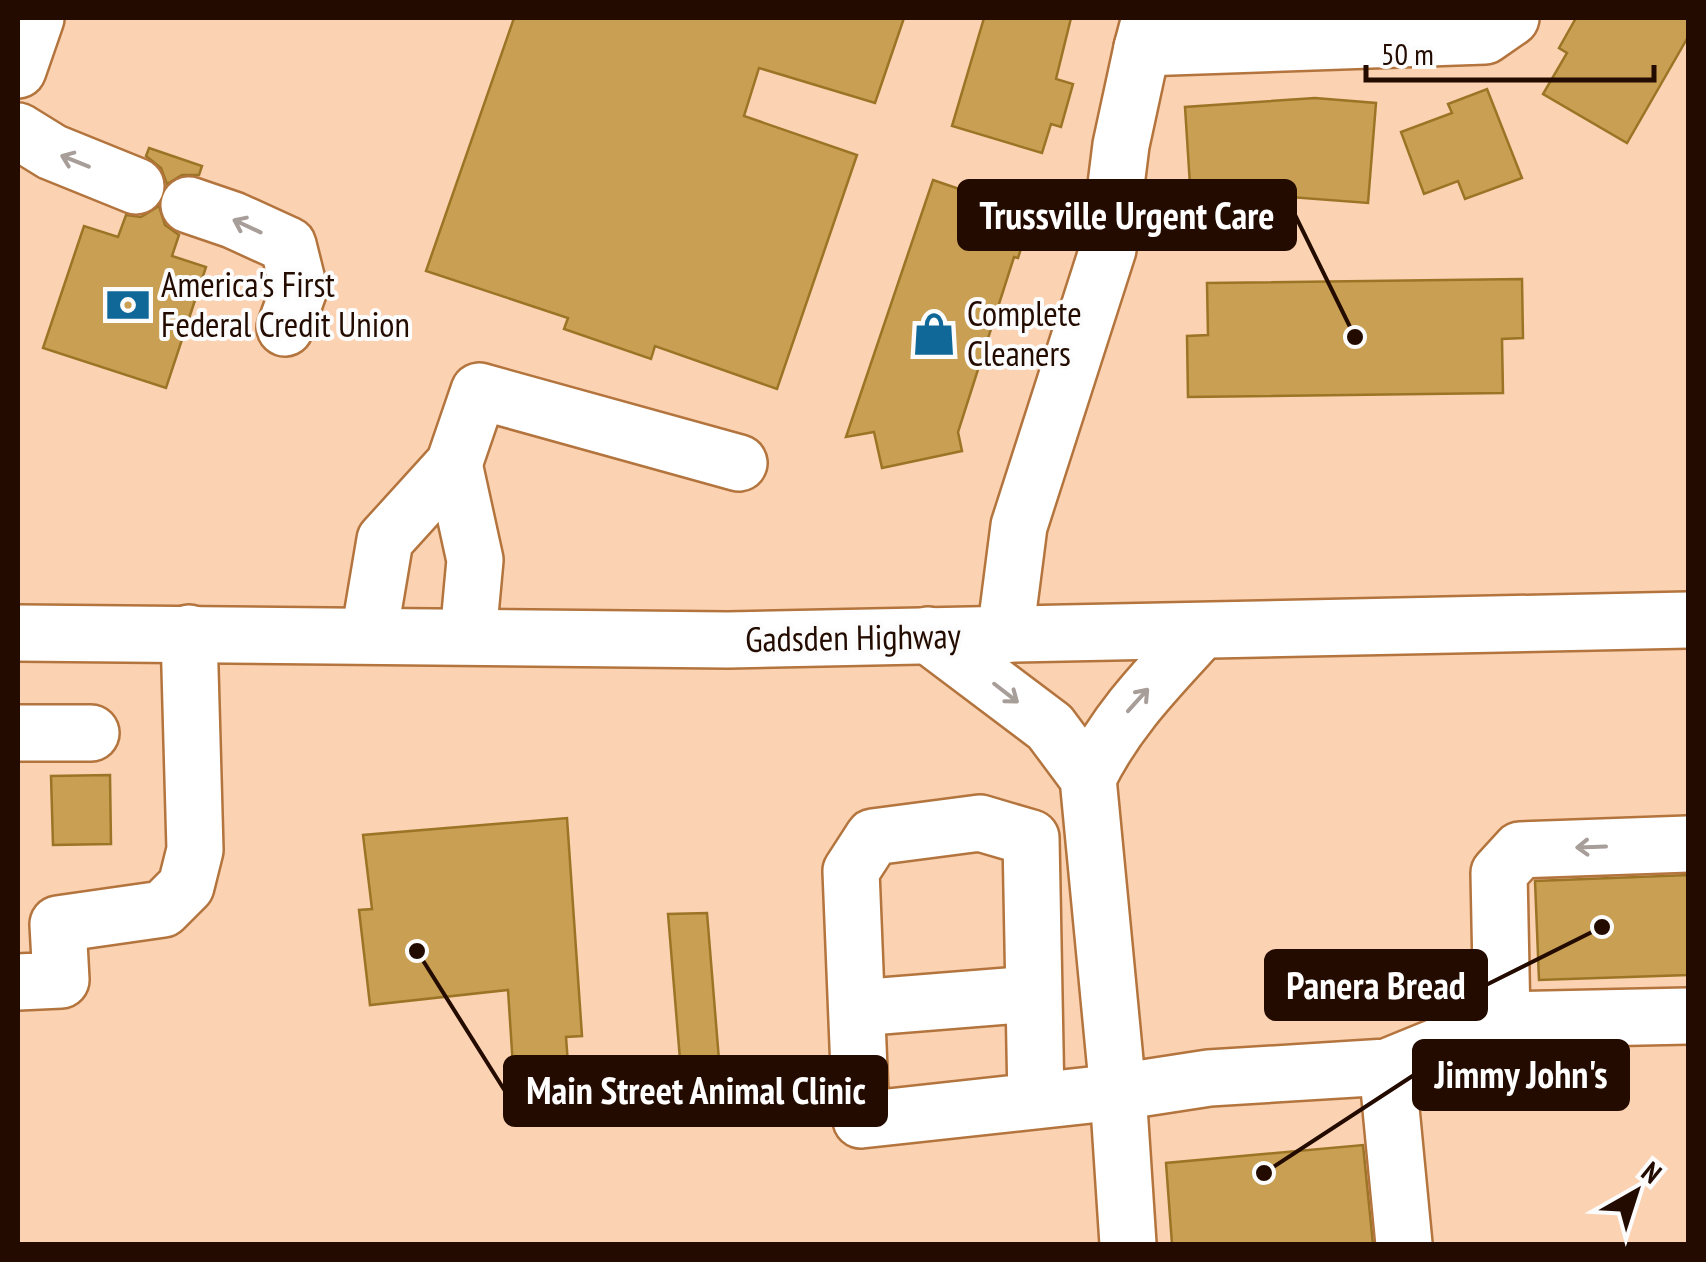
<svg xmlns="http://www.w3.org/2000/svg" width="1706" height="1262" viewBox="0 0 1706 1262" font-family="'PT Sans Narrow',sans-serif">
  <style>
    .building { fill: #c99f54; stroke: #9c7425; stroke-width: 2.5 }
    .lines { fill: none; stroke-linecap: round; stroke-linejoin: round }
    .minor-casing { stroke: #b3743d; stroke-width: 60 }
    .major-casing { stroke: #b3743d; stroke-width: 60 }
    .minor { stroke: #fff; stroke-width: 55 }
    .major { stroke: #fff; stroke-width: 55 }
    .oneway { stroke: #a79d99 }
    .labels { text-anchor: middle; stroke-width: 8; stroke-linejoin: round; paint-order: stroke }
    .poi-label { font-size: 35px; fill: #230b00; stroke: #fcfcfc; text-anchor: start }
    .street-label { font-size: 35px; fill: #230b00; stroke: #fcfcfc }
    .leader { fill: none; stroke: #230b00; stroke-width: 4 }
    .callout-dot { fill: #230b00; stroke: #fcfcfc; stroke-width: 4 }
    .callout { fill: #230b00; stroke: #230b00; stroke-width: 4 }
    .callout-label { font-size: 38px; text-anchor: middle; font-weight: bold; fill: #fff }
  </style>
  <rect width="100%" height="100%" fill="#fbd2b2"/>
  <!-- building -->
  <g class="building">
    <path d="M514,18h390l-29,85 -116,-35 -15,48 113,39 -80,234 -122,-43 -4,13 -87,-30 4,-11 -142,-47z"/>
    <path d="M984,18h87l-15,61 17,5 -12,43 -10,-3 -9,29 -90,-27z"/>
    <path d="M1576,18h112v19l-61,106 -84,-49 24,-41 -8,-5z"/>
    <path d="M1487,89l35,89 -57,21 -7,-18 -34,13 -23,-62 51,-19 -4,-9z"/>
    <path d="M1315,98l61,5 -8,100 -91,-7v11l-63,4 -1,-12 -22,2 -6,-94z"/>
    <path d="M149,148l53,18 -3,9h-17l-15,9 -6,-16 -15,-12z"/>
    <path d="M933,180l99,34 -14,44 -4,-1 -56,175 4,19 -80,17 -8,-36 -28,5z"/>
    <path d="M159,206l6,19 14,10 -7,21 34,11 -40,121 -123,-40 41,-122 34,11 8,-22 15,2z"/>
    <path d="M1522,279l1,59 -21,1 1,54 -315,4 -1,-61 21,-1 -1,-52z"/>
    <path d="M110,775l1,69 -58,1 -2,-69z"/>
    <path d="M567,818l15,218 -16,1 2,27 -55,3 -5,-77 -138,15 -11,-95 13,-1 -9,-74z"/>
    <path d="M1688,875v100l-149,5 -4,-99z"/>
    <path d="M707,913l16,196 -39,-1 -16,-194z"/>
    <path d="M1363,1145l10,99h-201l-6,-81z"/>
  </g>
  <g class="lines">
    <!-- minor casing -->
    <g class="minor-casing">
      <g id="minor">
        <path d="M1150,18l-8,30 343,-12 26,-18"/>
        <path d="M18,70l18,-52"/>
        <path d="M18,131l34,21 84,34"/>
        <path d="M189,205l44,15 55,25 11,44 -14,39"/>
        <path d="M454,464l21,96 -7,76"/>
        <path d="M369,635l16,-95 69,-76 25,-73 260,72"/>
        <path d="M928,635l122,92 38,51 30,314 10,152"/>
        <path d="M1005,635l14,-109 89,-277 13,-104 21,-97"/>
        <path d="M18,733h73"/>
        <path d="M1088,778c29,-59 69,-99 113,-147"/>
        <path d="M18,982l43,-2 -3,-56 105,-15 23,-23 9,-36 -6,-217"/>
        <path d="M857,1008l176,-14"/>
        <path d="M1502,1020l-3,-147 21,-23 168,-6"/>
        <path d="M1387,1067l17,177"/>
        <path d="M1036,1101l-5,-263 -51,-15 -107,14 -22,34 10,249 257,-28 91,-14 178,-11 115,-47 186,-4"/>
      </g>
    </g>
    <!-- major casing -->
    <g class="major-casing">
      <path id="major" d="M18,633l710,7 960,-20"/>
    </g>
    <!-- minor -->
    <use href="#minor" class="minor"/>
    <!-- major -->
    <use href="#major" class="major"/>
  </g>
  <!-- one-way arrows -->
  <defs><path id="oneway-shaft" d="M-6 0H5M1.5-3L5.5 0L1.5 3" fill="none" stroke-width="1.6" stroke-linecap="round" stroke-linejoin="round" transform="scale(2.5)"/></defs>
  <g class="oneway">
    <use href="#oneway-shaft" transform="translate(75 161) rotate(-158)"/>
    <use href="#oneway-shaft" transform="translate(247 226) rotate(-155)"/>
    <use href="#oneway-shaft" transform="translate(1006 693) rotate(38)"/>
    <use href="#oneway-shaft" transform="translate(1138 700) rotate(-48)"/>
    <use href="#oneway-shaft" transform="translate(1591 847) rotate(178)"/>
  </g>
  <!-- icons -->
  <defs>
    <g id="bank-bare" transform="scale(3.45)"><path d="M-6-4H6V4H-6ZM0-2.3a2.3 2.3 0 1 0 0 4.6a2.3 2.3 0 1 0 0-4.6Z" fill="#106898" stroke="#fcfcfc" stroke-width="2.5" paint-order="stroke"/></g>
    <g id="shop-bare" transform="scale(3.45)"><path d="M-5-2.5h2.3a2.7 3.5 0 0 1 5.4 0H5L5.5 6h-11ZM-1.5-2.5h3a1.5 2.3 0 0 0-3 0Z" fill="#106898" stroke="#fcfcfc" stroke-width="2.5" paint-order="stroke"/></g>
  </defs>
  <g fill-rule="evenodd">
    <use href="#bank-bare" x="128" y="305"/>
    <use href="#shop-bare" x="934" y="334"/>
  </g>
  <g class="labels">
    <!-- poi labels -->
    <g class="poi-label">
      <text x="161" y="297">America's First<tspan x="161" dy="40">Federal Credit Union</tspan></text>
      <text x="967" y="326">Complete<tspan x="967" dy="40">Cleaners</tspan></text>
    </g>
    <!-- street labels -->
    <g class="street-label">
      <text transform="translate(853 638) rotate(-1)" y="12">Gadsden Highway</text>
    </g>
  </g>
  <!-- callouts -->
  <path class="leader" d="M1355 337L1295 215M1602 927L1486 985M1264 1173L1414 1075M417 951L505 1091"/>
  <g class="callout-dot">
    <circle cx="1355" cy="337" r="10"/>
    <circle cx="1602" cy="927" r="10"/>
    <circle cx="1264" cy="1173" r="10"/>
    <circle cx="417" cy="951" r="10"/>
  </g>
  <g class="callout">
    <rect x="959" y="181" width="336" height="68" rx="10"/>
    <rect x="1266" y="951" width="220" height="68" rx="10"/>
    <rect x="1414" y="1041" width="214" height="68" rx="10"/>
    <rect x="505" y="1057" width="381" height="68" rx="10"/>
  </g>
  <g class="callout-label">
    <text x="1127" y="229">Trussville Urgent Care</text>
    <text x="1376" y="999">Panera Bread</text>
    <text x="1521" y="1088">Jimmy John's</text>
    <text x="696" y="1104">Main Street Animal Clinic</text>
  </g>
  <!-- border -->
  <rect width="1706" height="1262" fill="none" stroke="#230b00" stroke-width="40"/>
  <!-- north arrow -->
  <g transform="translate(1636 1192) rotate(39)" stroke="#fcfcfc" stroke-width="8" paint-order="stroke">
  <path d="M0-8L18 38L0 25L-18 38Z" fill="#230b00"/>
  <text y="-15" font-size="28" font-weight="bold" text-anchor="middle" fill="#230b00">N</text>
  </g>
  <!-- scale -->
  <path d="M1366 65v15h288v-15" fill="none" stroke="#230b00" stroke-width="5"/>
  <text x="1381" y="65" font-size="30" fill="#230b00" stroke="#fcfcfc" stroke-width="8" paint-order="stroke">50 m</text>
</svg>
